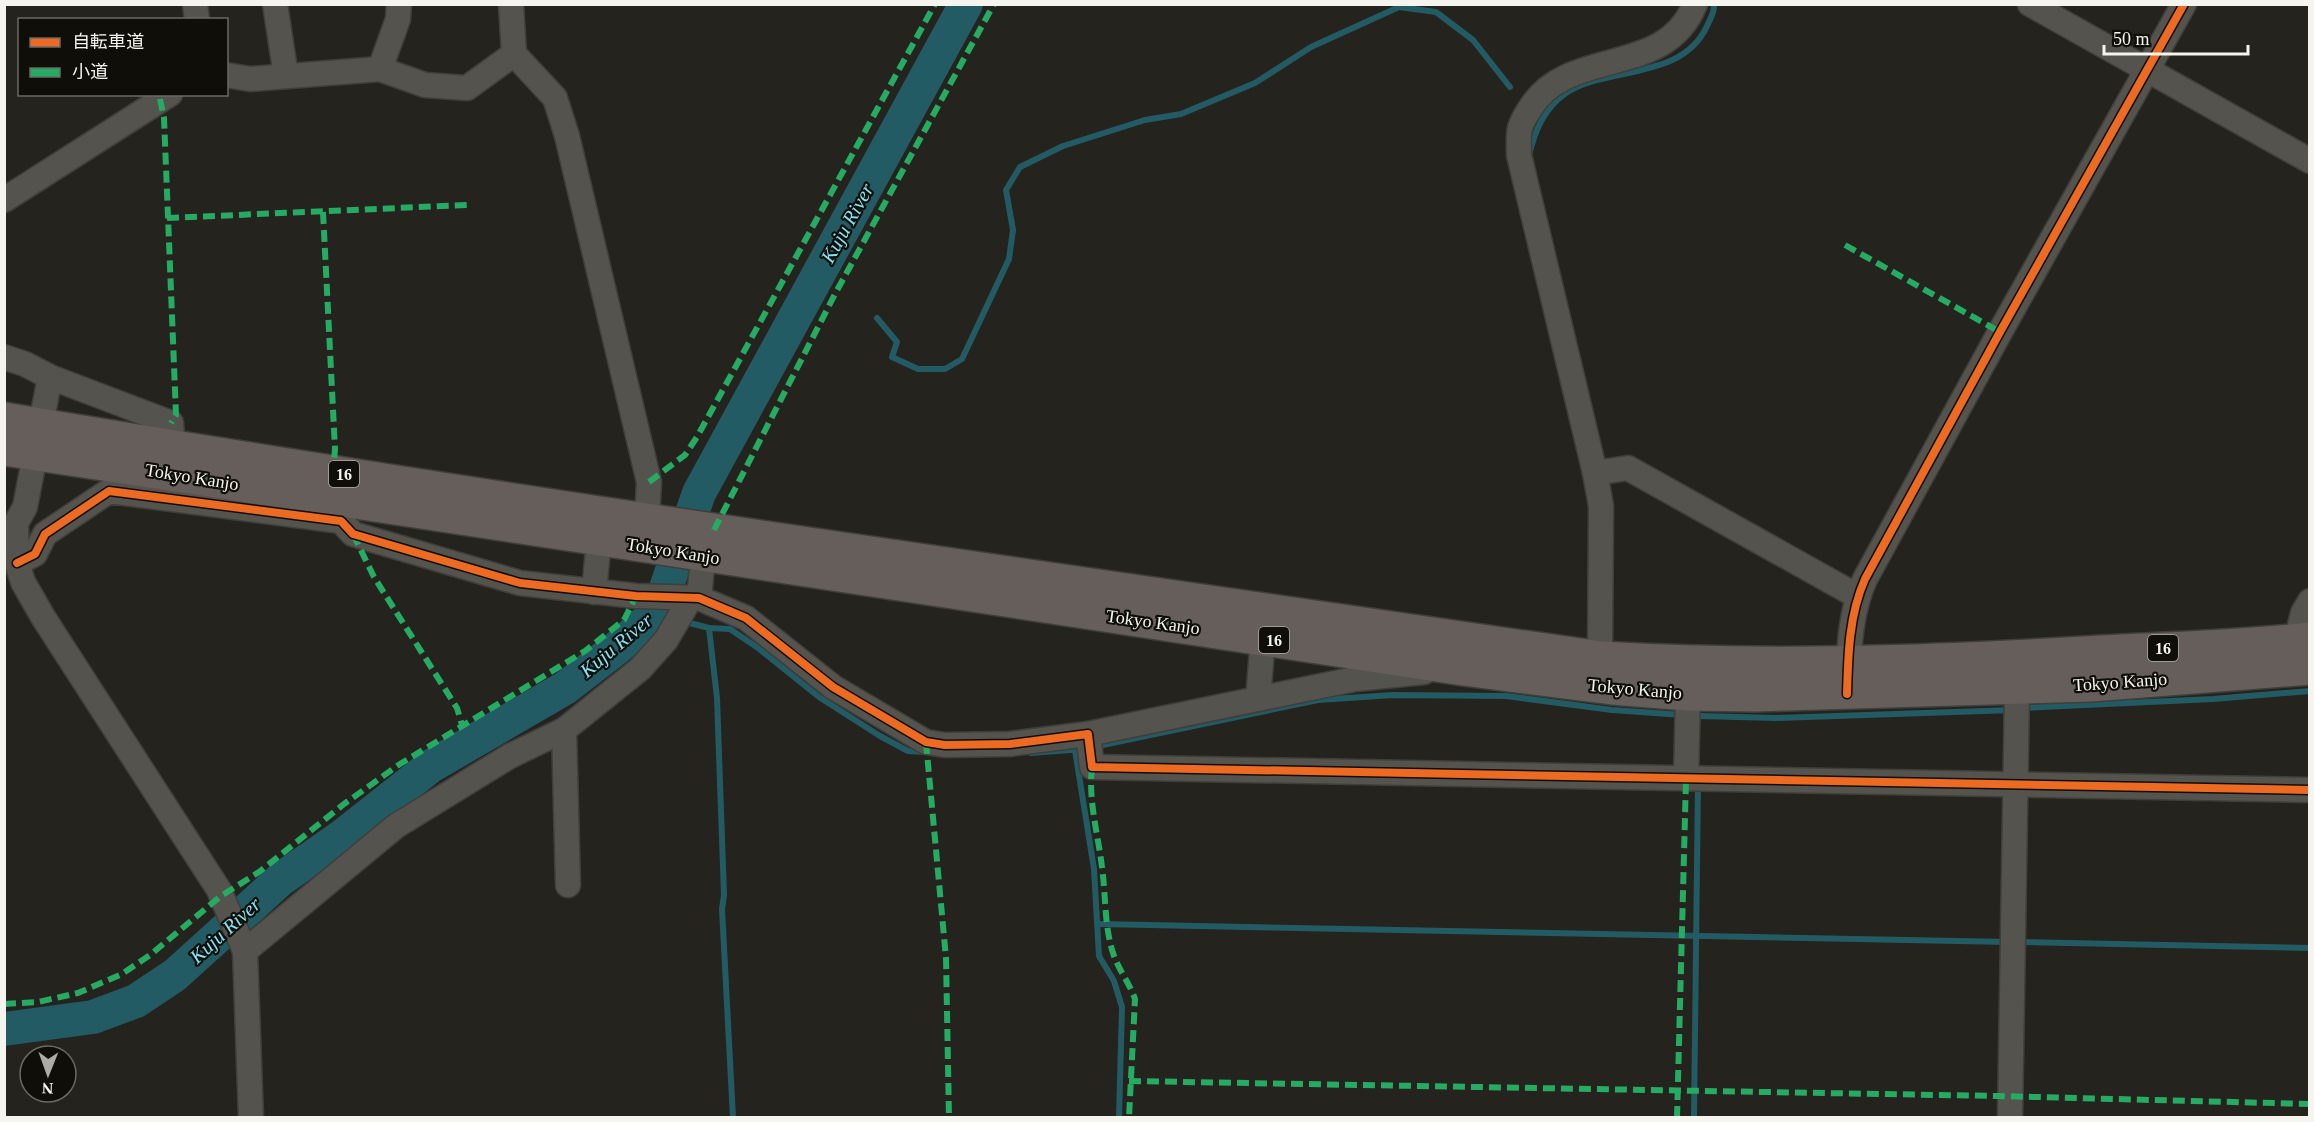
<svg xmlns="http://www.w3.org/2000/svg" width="2314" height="1122" viewBox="0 0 2314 1122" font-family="'Times New Roman','Noto Sans JP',serif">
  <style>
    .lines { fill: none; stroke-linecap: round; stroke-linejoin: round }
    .stream { stroke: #235b64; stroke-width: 6 }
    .river { stroke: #235b64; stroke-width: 34 }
    .minor-casing { stroke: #3f3e3a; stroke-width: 27 }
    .highway-casing { stroke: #3f3e3a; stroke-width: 36 }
    .minor { stroke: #54534e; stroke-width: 24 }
    .highway { stroke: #655e5a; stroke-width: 33 }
    .quiet { stroke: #26ab63; stroke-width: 6; stroke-dasharray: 12 6; stroke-linecap: butt }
    .cycleway-casing { stroke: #0f0e09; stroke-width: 11 }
    .cycleway { stroke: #ed6a23; stroke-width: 8 }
    .labels { text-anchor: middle; stroke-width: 4.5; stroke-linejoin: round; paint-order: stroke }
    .shield { fill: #0f0e09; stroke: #b1afa9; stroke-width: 1.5 }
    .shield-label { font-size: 16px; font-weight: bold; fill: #f6f4ee }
    .street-label { font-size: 18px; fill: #f6f4ee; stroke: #0f0e09 }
    .water-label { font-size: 20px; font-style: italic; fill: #85e5f7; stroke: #0f0e09 }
  </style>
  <rect width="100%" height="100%" fill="#24231e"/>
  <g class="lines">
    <!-- stream -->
    <g class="stream">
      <path d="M1529,155c6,-24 15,-47 37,-62 40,-27 116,-12 141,-67 3,-7 8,-14 7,-22"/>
      <path d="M877,318l20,24 -5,15 26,12h27l17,-10 47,-100 4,-29 -7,-40 14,-23 43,-21 82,-26 36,-6 74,-31 56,-36 88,-40 37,5 37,28 37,47"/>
      <path d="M658,611l14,6"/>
      <path d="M682,621l27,7 8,70 7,197 -2,14 11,209"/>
      <path d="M709,628l21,1 28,19 61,49 61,39 28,15 17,1"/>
      <path d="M2023,708l190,-9 97,-8"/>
      <path d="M1699,716l77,2 237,-8"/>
      <path d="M1093,747l225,-47 75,-5 113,1 106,14 71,5"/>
      <path d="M1075,750l19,119 5,87 15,25 8,26 -3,111"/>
      <path d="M1031,753l52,-4"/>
      <path d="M1099,924l910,18"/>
      <path d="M2019,942l291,6"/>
      <path d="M1694,1118l4,-336"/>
    </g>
    <!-- river -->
    <path class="river" d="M4,1029l89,-12 43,-16 39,-26 106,-96 60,-42 90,-71 134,-78 53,-41 40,-36 41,-118 267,-489"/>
    <!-- minor casing -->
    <g class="minor-casing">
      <g id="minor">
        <path d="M195,4l2,16"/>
        <path d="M275,4l11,72"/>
        <path d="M511,4l3,50 41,44 12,38 82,346 -2,38"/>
        <path d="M2030,4l280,157"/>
        <path d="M380,69l18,-50 1,-15"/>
        <path d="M226,75l24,4 130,-10 45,16 42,3 47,-34"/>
        <path d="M4,200l166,-106"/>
        <path d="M4,357l21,7 25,13 121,46 2,25"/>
        <path d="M1595,473l33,-5 229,128"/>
        <path d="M16,526l1,37 6,19 20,35 176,273 26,61 6,167"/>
        <path d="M7,539l18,-32 25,-130"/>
        <path d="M17,563l18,-9 10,-20 64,-43 232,30 12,13 167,49 116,13 63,2 47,20 87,69 93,55 19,3 65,-1 78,-10 4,33 1218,23"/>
        <path d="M594,592l5,-53"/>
        <path d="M699,598l4,-42"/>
        <path d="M2296,641l7,-28 7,-12"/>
        <path d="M1600,658l1,-152 -6,-33 -76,-318c0,-8 -1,-19 1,-27 2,-7 7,-15 11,-21 39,-61 134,-28 164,-103"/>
        <path d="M1848,679c1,-34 3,-69 17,-100l135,-247 184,-328"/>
        <path d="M1258,699l5,-61"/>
        <path d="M564,730l4,155"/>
        <path d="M1088,734l267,-55 69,-7"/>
        <path d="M1686,779l2,-85"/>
        <path d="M245,951l151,-125 114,-70 54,-26 76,-61 26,-29 24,-41"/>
        <path d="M2010,1118l7,-430"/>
      </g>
    </g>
    <!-- highway casing -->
    <g class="highway-casing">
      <g id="highway">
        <path d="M4,419c531,89 1064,162 1596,239 167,10 334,4 501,-6 69,-4 139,-5 209,-13"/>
        <path d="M4,449l1459,220 149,19 76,6 67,1 336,-10 219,-17"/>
      </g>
    </g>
    <!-- minor -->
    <use href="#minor" class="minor"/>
    <!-- highway -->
    <use href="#highway" class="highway"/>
    <!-- quiet -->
    <g class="quiet">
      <path d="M160,99l4,19 12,297 -5,8"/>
      <path d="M323,212l12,237 -2,24"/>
      <path d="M167,218l300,-13"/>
      <path d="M1845,245l155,87"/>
      <path d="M649,482l36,-27 12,-18 238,-433"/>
      <path d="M714,530l121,-236 159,-290"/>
      <path d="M353,534l21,43 83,131 5,17"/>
      <path d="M926,742l20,216 3,160"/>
      <path d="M1092,767c-4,33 6,67 10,100 4,29 2,58 11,86 5,16 16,29 22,46l-6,119"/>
      <path d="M4,1004l34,-2 40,-9 44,-19 28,-19 71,-59 38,-24 85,-68 56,-40 185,-113 39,-31 12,-24"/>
      <path d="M1129,1081l868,15 313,8"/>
      <path d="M1677,1118l9,-339"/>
    </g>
    <!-- cycleway casing -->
    <g class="cycleway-casing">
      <g id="cycleway">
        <path d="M17,563l18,-9 10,-20 64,-43 232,30 12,13 167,49 116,13 63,2 47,20 87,69 93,55 19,3 65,-1 78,-10 4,33 1218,23"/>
        <path d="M1847,694c1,-39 2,-79 18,-115l135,-247 184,-328"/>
      </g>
    </g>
    <!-- cycleway -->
    <use href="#cycleway" class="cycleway"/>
  </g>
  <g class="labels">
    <!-- shield labels -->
    <g class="shield">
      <rect x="329" y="461" width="30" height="26" rx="4.5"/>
      <rect x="1259" y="627" width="30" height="26" rx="4.5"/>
      <rect x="2148" y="635" width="30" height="26" rx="4.5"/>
    </g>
    <g class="shield-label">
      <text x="344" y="480">16</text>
      <text x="1274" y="646">16</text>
      <text x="2163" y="654">16</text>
    </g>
    <!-- street labels -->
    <g class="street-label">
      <text transform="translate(192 477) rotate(9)" y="6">Tokyo Kanjo</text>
      <text transform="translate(673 551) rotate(9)" y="6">Tokyo Kanjo</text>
      <text transform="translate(1153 622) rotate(8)" y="6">Tokyo Kanjo</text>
      <text transform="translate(2120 682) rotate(-4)" y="6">Tokyo Kanjo</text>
      <text transform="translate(1635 689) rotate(5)" y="6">Tokyo Kanjo</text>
    </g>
    <!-- water labels -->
    <g class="water-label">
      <text transform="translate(847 223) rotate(-61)" y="7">Kuju River</text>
      <text transform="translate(616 645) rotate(-40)" y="7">Kuju River</text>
      <text transform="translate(225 930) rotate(-42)" y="7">Kuju River</text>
    </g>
  </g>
  <!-- border -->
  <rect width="2314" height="1122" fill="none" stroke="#f6f4ee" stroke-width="12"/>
  <!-- legend -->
  <rect x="18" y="18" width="210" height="78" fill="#0f0e09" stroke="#6b6a65" stroke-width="1.5"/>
  <rect x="30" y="38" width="30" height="9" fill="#ed6a23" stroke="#6b6a65" stroke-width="1.5"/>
  <text x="72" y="48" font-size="18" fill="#f6f4ee">自転車道</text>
  <rect x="30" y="68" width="30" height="9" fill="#26ab63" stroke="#6b6a65" stroke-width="1.5"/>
  <text x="72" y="78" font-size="18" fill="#f6f4ee">小道</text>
  <!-- north arrow -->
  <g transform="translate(48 1074) rotate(181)"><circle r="28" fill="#0f0e09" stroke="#6b6a65" stroke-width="1.5"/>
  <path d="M0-4.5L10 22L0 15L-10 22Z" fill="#acaba5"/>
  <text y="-9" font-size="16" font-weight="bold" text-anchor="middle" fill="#f6f4ee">N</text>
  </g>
  <!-- scale -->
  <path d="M2104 45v9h144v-9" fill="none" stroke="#f6f4ee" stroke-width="3"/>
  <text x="2113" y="45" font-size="18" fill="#f6f4ee" stroke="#0f0e09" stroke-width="4.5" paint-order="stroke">50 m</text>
</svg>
